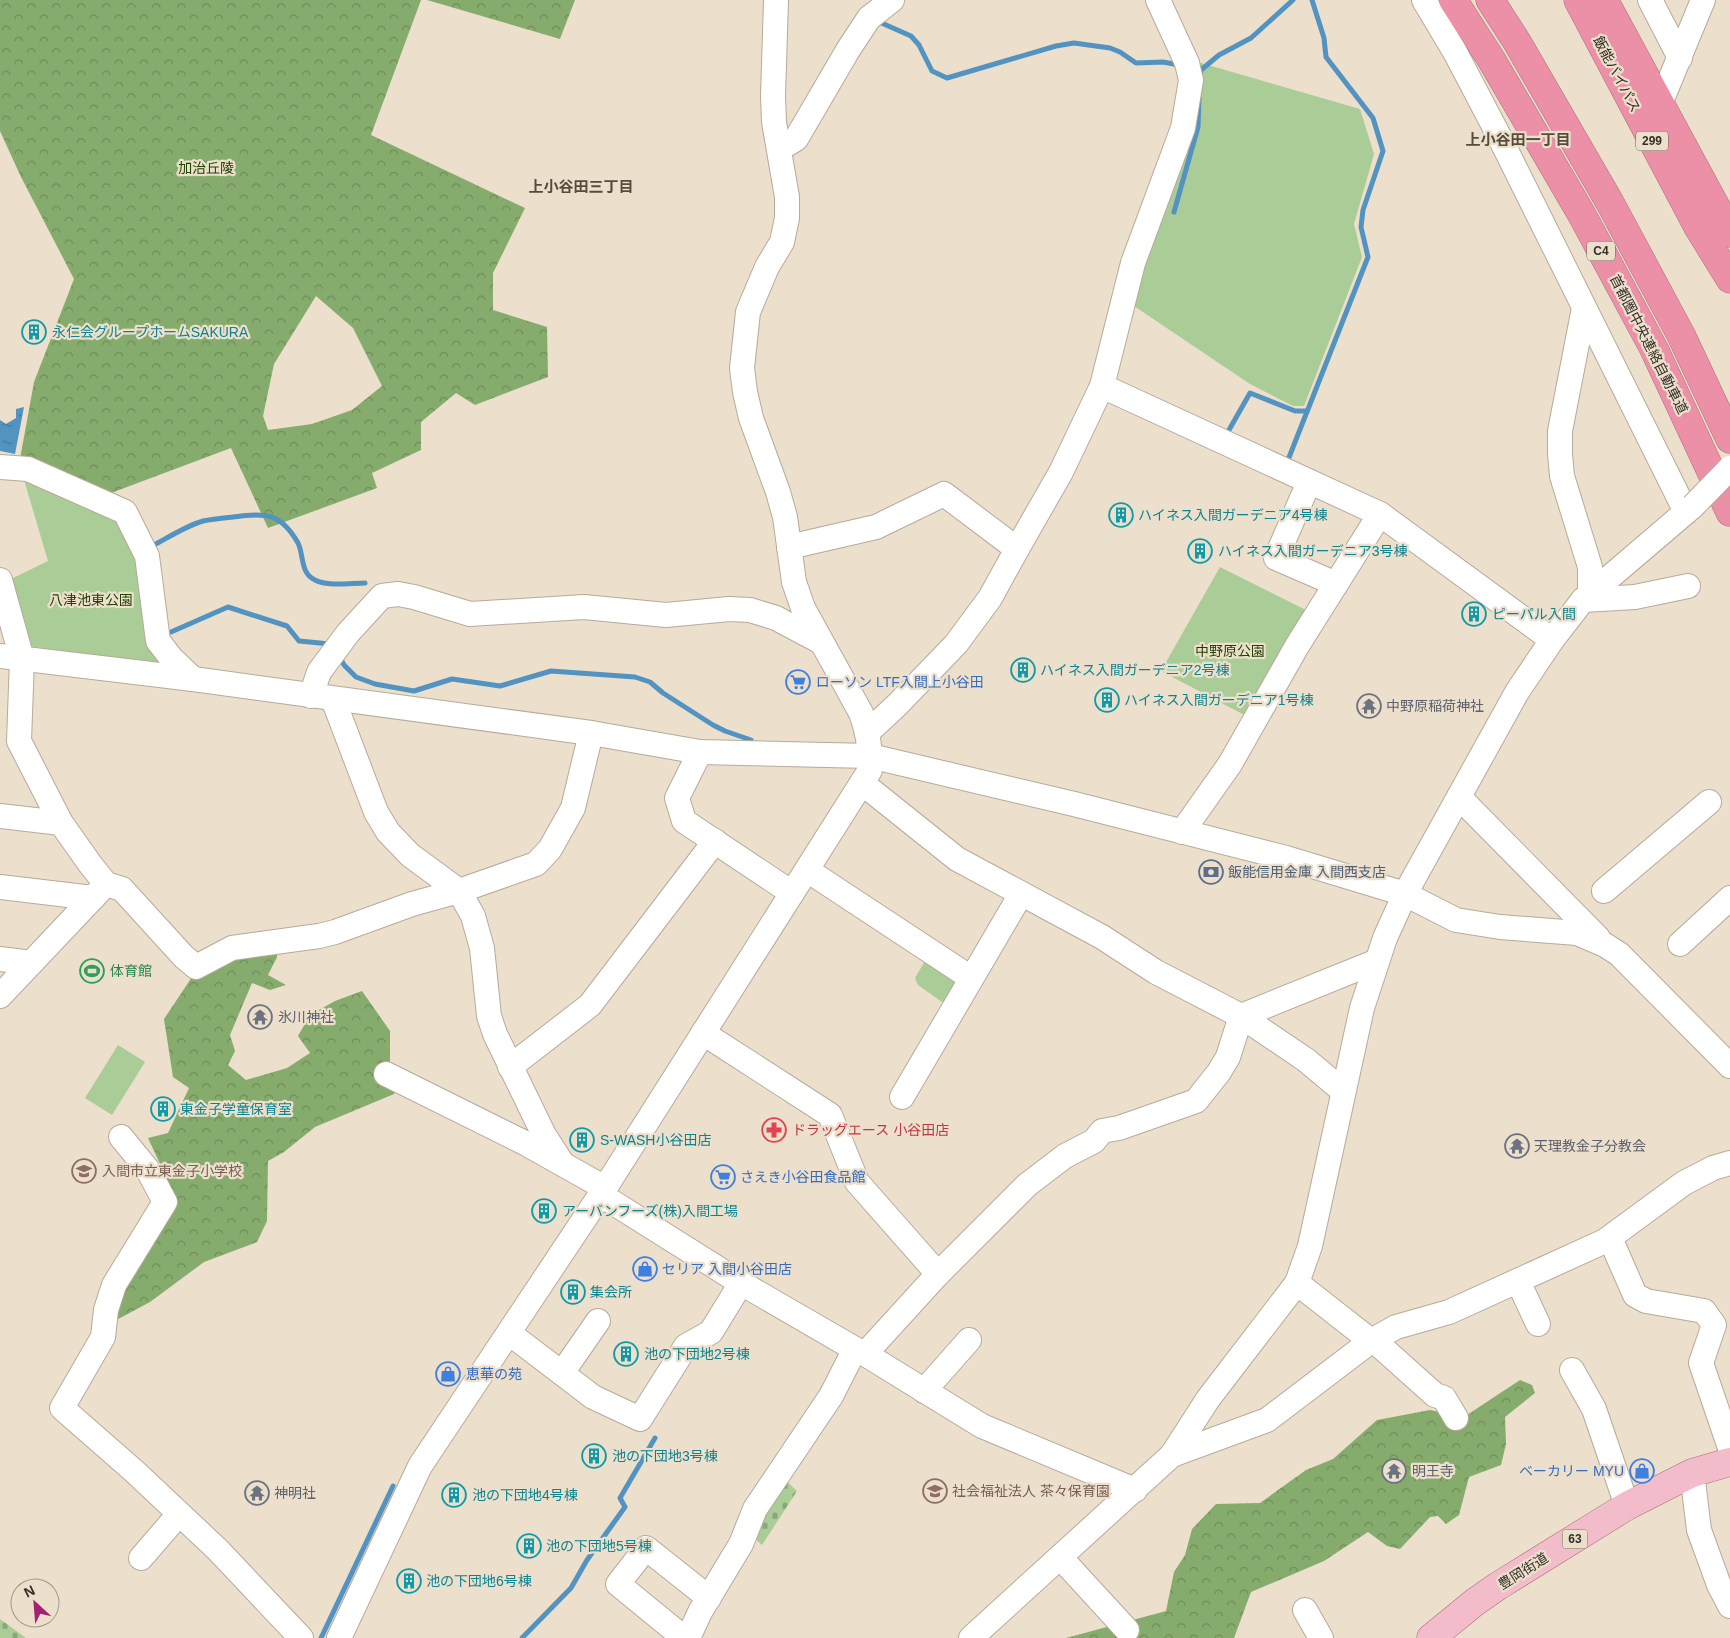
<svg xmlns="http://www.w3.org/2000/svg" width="1730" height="1638" viewBox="0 0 1730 1638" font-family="Helvetica,'Noto Sans JP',sans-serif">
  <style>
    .green { fill: #aacc96 }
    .forest { fill: url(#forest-crowns); fill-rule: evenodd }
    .cemetery { fill: url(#cemetery-stones) }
    .water { fill: url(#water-ripples) }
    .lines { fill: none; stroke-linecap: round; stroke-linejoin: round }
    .stream { stroke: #5293c1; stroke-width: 5 }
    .minor-casing { stroke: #b7aa99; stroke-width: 26 }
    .major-casing { stroke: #ab6e7a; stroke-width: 29 }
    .highway-casing { stroke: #ab6e7a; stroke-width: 29 }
    .minor { stroke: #fff; stroke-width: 24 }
    .major { stroke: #f3bcca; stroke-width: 28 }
    .highway { stroke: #eb90a6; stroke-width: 28 }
    .minor-bridge-casing { stroke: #b7aa99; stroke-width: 26; stroke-linecap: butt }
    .minor-bridge { stroke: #fff; stroke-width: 24 }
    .labels { text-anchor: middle; stroke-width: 4.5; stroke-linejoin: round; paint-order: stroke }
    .shield { fill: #ecdfcc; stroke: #6b6459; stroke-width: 1 }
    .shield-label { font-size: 12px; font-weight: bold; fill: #342f28 }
    .street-label { font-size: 14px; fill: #342f28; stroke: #ecdfcc }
    .park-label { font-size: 14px; fill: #214300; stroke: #ecdfcc }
    .culture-label { font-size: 14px; fill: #0d838f; stroke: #ecdfcc; text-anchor: start }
    .shop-label { font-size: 14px; fill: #366cbe; stroke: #ecdfcc; text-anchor: start }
    .worship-label { font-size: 14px; fill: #5b616d; stroke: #ecdfcc; text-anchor: start }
    .service-label { font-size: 14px; fill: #4e5e75; stroke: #ecdfcc; text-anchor: start }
    .leisure-label { font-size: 14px; fill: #27864d; stroke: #ecdfcc; text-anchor: start }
    .health-label { font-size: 14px; fill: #be3a42; stroke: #ecdfcc; text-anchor: start }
    .education-label { font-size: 14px; fill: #785e54; stroke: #ecdfcc; text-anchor: start }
    .neighbourhood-label { font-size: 15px; font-weight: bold; fill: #574c3c; stroke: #ecdfcc }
  </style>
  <defs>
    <pattern id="forest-crowns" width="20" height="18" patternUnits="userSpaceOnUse" patternTransform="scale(1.25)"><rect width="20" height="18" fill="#85ac6d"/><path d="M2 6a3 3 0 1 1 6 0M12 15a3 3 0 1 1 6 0" fill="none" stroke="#6e8c5a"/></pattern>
    <pattern id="cemetery-stones" width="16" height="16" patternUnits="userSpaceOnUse" patternTransform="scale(1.25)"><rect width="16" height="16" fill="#aacc96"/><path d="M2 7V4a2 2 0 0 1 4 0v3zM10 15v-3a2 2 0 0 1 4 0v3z" fill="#8ba67a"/></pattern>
    <pattern id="water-ripples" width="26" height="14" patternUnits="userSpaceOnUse" patternTransform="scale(1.25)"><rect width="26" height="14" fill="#5293c1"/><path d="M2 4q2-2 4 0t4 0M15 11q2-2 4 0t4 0" fill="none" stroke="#45789d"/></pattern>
  </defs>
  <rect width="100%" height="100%" fill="#ecdfcc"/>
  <!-- green -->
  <g class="green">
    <path d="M1194,61l166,48 14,45 -20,70 8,33 -58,149h-11l-43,-22 -119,-80z"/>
    <path d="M22,473l101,43 21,41 14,107 -128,-12 -19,-73 37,-18z"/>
    <path d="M1220,567l90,45 -60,106 -89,-47z"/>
    <path d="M925,961l36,21 -11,19 -8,1 -24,-17 -3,-7z"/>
    <path d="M118,1045l27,17 -33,53 -27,-17z"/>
  </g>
  <!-- forest -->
  <g class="forest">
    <path d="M0,0h421l-50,135 154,73 -32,65v37l54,17 1,50 -73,28 -19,-12 -35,29v28l-49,23 5,15 -109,40 -37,-80 -136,51 -75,-40 14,-77 40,-103 -53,-102 -21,-46zM316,296l37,32 29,58 -30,24 -40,14 -44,6 -5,-14 11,-52z"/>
    <path d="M427,0h148l-15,39z"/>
    <path d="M277,945v12l-9,18 18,10 -16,5 -18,-7 -22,52 5,16 -7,14 18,15 41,-12 23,-15 -12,-17 12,-21 25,-14 27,-10 28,40v31l16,18 -12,14 -79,33 -31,25 -16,9 -1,60 -10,21 -53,20 -54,40 -41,22 9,-36 56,-94 -26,-56 20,-5 21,-45 -16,-11 -9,-58 34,-51z"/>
    <path d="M1520,1380l12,5 3,8 -30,24 1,27 -5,21 -32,12 -10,38 -13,9 -8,-8 -8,1 -30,32 -13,-3 -19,-14 -44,29 -73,31 -17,46h-168l100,-27 8,-39 11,-17 7,-26 24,-25 44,-1 46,-33 27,-11 44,-39 53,-10 34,7z"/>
  </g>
  <!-- cemetery -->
  <g class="cemetery">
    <path d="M780,1475l17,16 -35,54 -16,-14z"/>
    <path d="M0,1619l26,19h-26z"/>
  </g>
  <!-- water -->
  <path class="water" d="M24,407l-9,47 -15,-3v-31l6,4 10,-6v-9z"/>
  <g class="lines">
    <!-- stream -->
    <g class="stream">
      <path d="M877,21l34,15 8,9 13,26 15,7 109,-32 18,-3 36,5 10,4 16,11 27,-1 16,3"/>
      <path d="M1200,75l1,-5 18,-15 32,-17 42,-38"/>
      <path d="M1174,212l24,-85 1,-29"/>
      <path d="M1225,437l25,-44 45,18h12"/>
      <path d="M1286,465l82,-208 -7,-30 2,-17 20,-59 -10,-33 -47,-61 -2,-19 -12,-38"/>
      <path d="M154,545c15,-8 32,-19 49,-24 9,-2 20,-3 30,-4 32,-5 48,-4 65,26 6,12 2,30 17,37 14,7 35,3 50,3"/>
      <path d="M171,632l57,-25 59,19 12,15 31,3"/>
      <path d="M339,655l5,10 12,12 19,7 39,7 38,-12 48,7 51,-15 84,6 15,5 13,11 50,32 12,6 26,9"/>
      <path d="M321,1638l72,-152"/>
      <path d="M522,1638l49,-50 16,-28 38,-53 -5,-9 35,-60"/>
    </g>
    <!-- minor casing -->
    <g class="minor-casing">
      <g id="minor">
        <path d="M1424,0l31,52 44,84 187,376"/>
        <path d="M1650,0l30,58"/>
        <path d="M1660,104l43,-104"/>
        <path d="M779,149l17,-10 52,-89 21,-32 23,-18"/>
        <path d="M1584,308l-24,123v23l2,22 28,91v26"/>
        <path d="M1102,386l278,128 172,126"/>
        <path d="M0,467l28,2 97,43 22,44 11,85 14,18 21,20"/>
        <path d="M1309,482l-33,76 60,26"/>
        <path d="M789,547l87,-20 68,-33 73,55"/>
        <path d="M0,580l22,79 -3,82 42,82 29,41 16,20 16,5 62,68 12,10 36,-19 87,-12 16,-4 77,-28 47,-13 77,-27 14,-15 23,-41 18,-75"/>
        <path d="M1583,600l52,-3 53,-11"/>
        <path d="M0,656l193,23 398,54 109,19 170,4 204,48 212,54 119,36 51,26 44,7 77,6 28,12 14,9 111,112"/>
        <path d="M311,696l8,-24 29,-39 34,-37 16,-2 16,3 56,17 114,-7 82,8 63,-6 21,1 26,8 45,24"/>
        <path d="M333,699l43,113 12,20 22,23 49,36 14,25 9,32 7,68 6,18 49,101 18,28"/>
        <path d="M868,732l29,-27 59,-61 34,-46 27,-49 44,-77 41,-86 31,-123 50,-135 8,-48 -4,-17 -29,-63"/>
        <path d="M700,752l-23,46 7,23 108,72"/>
        <path d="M862,783l95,76 145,78 54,35 85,44 65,44 37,31"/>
        <path d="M1459,797l139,141"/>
        <path d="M0,816l61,7"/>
        <path d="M1182,832l48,-68 67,-118 83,-132"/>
        <path d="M807,870l164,108"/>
        <path d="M0,887l93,11"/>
        <path d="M1604,891l105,-89"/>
        <path d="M1680,944l50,-46"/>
        <path d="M0,959l31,4"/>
        <path d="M0,996l106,-112"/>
        <path d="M703,1033l127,82 27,67 81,92"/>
        <path d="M510,1067l80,-62 125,-164"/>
        <path d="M386,1074l139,69 80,45"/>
        <path d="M902,1097l119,-203"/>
        <path d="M121,1137l27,33 17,32 -51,83 -8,25 -3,27 -41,71 72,63 84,79 83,88"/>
        <path d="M601,1195l140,88 114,66 10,5 117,72 153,64"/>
        <path d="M1610,1238l25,57 11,6 58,10 10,14 -13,38 29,85"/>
        <path d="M1518,1281l20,43"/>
        <path d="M1297,1283l74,58 8,4 56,50 9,3 12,20"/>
        <path d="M509,1333l84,64 47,22 46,-73 25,-14 30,-49"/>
        <path d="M865,1354l73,-80 89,-89 38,-29 29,-15 8,-10 17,-3 77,-27 23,-29 9,-15 13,-41 136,-55"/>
        <path d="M1572,1370l22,39 33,97"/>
        <path d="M562,1373l36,-52"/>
        <path d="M924,1391l45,-51"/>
        <path d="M1172,1455l95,-35 104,-79 25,-14 53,-15 156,-71 79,-58 29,-15 17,-5"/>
        <path d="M1692,1473l7,57 20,55 11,21"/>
        <path d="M1060,1557l67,73"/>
        <path d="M141,1558l38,-44"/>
        <path d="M1305,1610l16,28"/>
        <path d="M339,1638l81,-172 185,-278 265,-418c1,-20 -2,-38 -9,-57l-58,-105 -9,-26 -9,-65 -7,-25 -27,-74 -6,-26 -3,-24 6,-56 19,-45 15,-25 5,-24v-21l-13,-75 -1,-26 3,-96"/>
        <path d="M684,1638l-66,-54 28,-36 63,50"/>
        <path d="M688,1638l12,-26 41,-68 14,-35 76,-113 24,-47"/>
        <path d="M971,1638l201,-183 36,-56 89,-116 13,-37 52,-238 23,-70 20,-44 112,-202 35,-52 31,-40 110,-94"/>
      </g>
    </g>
    <!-- major casing -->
    <g class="major-casing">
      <path id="major" d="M1431,1638l44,-36 23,-16 129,-80 65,-33 38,-11"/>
    </g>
    <!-- highway casing -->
    <g class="highway-casing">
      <g id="highway">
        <path d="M1453,0l38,59 91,156 72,134 76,163"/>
        <path d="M1490,0l27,42 92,159 72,134 49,104"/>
        <path d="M1578,0l120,227 32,52"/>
        <path d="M1604,0l126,233"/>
      </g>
    </g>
    <!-- minor -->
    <use href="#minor" class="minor"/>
    <!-- major -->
    <use href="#major" class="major"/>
    <!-- highway -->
    <use href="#highway" class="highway"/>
    <!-- minor-bridge casing -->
    <g class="minor-bridge-casing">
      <path id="minor-bridge" d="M1693,506l37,-38"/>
    </g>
    <!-- minor-bridge -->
    <use href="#minor-bridge" class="minor-bridge"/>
  </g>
  <!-- icons -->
  <defs>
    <g id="building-ring" transform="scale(1.25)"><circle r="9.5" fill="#ecdfcc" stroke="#0f9aa8" stroke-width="1.5"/><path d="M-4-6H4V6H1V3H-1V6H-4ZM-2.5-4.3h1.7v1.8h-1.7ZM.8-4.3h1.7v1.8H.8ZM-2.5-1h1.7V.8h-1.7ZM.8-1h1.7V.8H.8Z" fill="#0f9aa8"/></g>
    <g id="supermarket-ring" transform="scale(1.25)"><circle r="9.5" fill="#ecdfcc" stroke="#3f7fe0" stroke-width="1.5"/><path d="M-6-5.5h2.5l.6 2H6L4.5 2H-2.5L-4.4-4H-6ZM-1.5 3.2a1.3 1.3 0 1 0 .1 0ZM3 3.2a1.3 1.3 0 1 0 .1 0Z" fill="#3f7fe0"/></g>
    <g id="temple-ring" transform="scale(1.25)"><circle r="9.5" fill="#ecdfcc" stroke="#6b7280" stroke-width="1.5"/><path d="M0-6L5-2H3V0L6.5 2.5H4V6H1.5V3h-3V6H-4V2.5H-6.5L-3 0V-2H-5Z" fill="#6b7280"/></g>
    <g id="bank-ring" transform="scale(1.25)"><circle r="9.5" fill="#ecdfcc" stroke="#5c6f8a" stroke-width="1.5"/><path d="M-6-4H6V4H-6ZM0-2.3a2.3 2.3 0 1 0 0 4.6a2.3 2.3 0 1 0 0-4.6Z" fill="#5c6f8a"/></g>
    <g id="stadium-ring" transform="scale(1.25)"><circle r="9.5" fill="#ecdfcc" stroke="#2e9e5b" stroke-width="1.5"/><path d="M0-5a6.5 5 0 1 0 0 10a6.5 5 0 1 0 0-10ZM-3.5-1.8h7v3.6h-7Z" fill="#2e9e5b"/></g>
    <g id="pharmacy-ring" transform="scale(1.25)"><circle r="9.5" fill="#ecdfcc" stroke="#e0444e" stroke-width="1.5"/><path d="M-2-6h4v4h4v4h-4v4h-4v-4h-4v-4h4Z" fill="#e0444e"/></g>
    <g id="school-ring" transform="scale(1.25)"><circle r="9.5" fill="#ecdfcc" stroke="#8d6e63" stroke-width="1.5"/><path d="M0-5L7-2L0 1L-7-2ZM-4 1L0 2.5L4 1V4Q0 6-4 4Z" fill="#8d6e63"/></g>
    <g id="shop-ring" transform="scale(1.25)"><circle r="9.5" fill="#ecdfcc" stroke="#3f7fe0" stroke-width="1.5"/><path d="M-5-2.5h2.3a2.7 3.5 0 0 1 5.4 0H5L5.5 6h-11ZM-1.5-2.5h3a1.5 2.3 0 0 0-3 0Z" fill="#3f7fe0"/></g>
  </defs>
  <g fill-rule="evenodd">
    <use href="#building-ring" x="34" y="332"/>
    <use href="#building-ring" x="1121" y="515"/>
    <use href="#building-ring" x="1200" y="551"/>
    <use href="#building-ring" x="1474" y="614"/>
    <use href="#building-ring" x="1023" y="670"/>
    <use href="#supermarket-ring" x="798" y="682"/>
    <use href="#building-ring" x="1107" y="700"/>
    <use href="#temple-ring" x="1369" y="706"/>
    <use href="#bank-ring" x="1211" y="872"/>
    <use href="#stadium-ring" x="92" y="971"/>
    <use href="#temple-ring" x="260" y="1017"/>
    <use href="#building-ring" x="163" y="1109"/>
    <use href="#pharmacy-ring" x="774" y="1130"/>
    <use href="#building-ring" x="582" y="1140"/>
    <use href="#temple-ring" x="1517" y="1146"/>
    <use href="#school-ring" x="84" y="1171"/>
    <use href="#supermarket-ring" x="723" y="1177"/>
    <use href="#building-ring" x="544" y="1211"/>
    <use href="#shop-ring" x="645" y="1269"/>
    <use href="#building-ring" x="573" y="1292"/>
    <use href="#building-ring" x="626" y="1354"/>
    <use href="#shop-ring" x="448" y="1374"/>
    <use href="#building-ring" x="594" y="1456"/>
    <use href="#temple-ring" x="1394" y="1471"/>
    <use href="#shop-ring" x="1642" y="1471"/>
    <use href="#school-ring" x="935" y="1491"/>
    <use href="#temple-ring" x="257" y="1493"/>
    <use href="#building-ring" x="454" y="1495"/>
    <use href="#building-ring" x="529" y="1546"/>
    <use href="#building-ring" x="409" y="1581"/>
  </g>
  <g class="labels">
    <!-- shield labels -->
    <g class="shield">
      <rect x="1636" y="131.5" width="32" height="19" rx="4"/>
      <rect x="1587" y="241.5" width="28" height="19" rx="4"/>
      <rect x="1562.5" y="1529.5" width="25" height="19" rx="4"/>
    </g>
    <g class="shield-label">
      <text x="1652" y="145">299</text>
      <text x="1601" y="255">C4</text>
      <text x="1575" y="1543">63</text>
    </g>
    <!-- street labels -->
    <g class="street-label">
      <text transform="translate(1617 74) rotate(62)" y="5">飯能バイパス</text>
      <text transform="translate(1649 344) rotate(63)" y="5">首都圏中央連絡自動車道</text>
      <text transform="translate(1523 1571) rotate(-32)" y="5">豊岡街道</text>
    </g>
    <!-- park labels -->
    <g class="park-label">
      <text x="206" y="173">加治丘陵</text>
      <text x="91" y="605">八津池東公園</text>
      <text x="1230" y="656">中野原公園</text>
    </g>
    <!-- culture labels -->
    <g class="culture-label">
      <text x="52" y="337">永仁会グループホームSAKURA</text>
      <text x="1138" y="520">ハイネス入間ガーデニア4号棟</text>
      <text x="1218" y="556">ハイネス入間ガーデニア3号棟</text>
      <text x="1492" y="619">ピーパル入間</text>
      <text x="1040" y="675">ハイネス入間ガーデニア2号棟</text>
      <text x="1124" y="705">ハイネス入間ガーデニア1号棟</text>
      <text x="180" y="1114">東金子学童保育室</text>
      <text x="600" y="1145">S-WASH小谷田店</text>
      <text x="562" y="1216">アーバンフーズ(株)入間工場</text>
      <text x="590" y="1297">集会所</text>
      <text x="644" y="1359">池の下団地2号棟</text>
      <text x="612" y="1461">池の下団地3号棟</text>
      <text x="472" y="1500">池の下団地4号棟</text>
      <text x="546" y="1551">池の下団地5号棟</text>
      <text x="426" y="1586">池の下団地6号棟</text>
    </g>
    <!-- shop labels -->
    <g class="shop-label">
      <text x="816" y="687">ローソン LTF入間上小谷田</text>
      <text x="740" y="1182">さえき小谷田食品館</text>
      <text x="662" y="1274">セリア 入間小谷田店</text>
      <text x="466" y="1379">恵華の苑</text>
      <text x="1624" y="1476" text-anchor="end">ベーカリー MYU</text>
    </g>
    <!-- worship labels -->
    <g class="worship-label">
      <text x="1386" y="711">中野原稲荷神社</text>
      <text x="278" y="1022">氷川神社</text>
      <text x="1534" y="1151">天理教金子分教会</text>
      <text x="1412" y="1476">明王寺</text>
      <text x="274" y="1498">神明社</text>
    </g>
    <!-- service labels -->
    <g class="service-label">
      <text x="1228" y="877">飯能信用金庫 入間西支店</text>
    </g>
    <!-- leisure labels -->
    <g class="leisure-label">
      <text x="110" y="976">体育館</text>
    </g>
    <!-- health labels -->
    <g class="health-label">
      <text x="792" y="1135">ドラッグエース 小谷田店</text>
    </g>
    <!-- education labels -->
    <g class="education-label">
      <text x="102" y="1176">入間市立東金子小学校</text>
      <text x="952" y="1496">社会福祉法人 茶々保育園</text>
    </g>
    <!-- neighbourhood labels -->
    <g class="neighbourhood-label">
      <text x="1518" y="145">上小谷田一丁目</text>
      <text x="581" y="192">上小谷田三丁目</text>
    </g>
  </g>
  <!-- north arrow -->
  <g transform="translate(35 1603) rotate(334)"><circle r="24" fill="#ecdfcc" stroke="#a2998a"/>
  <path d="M0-4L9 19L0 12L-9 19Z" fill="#a32271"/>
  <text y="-8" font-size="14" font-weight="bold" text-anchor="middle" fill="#342f28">N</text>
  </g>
</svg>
